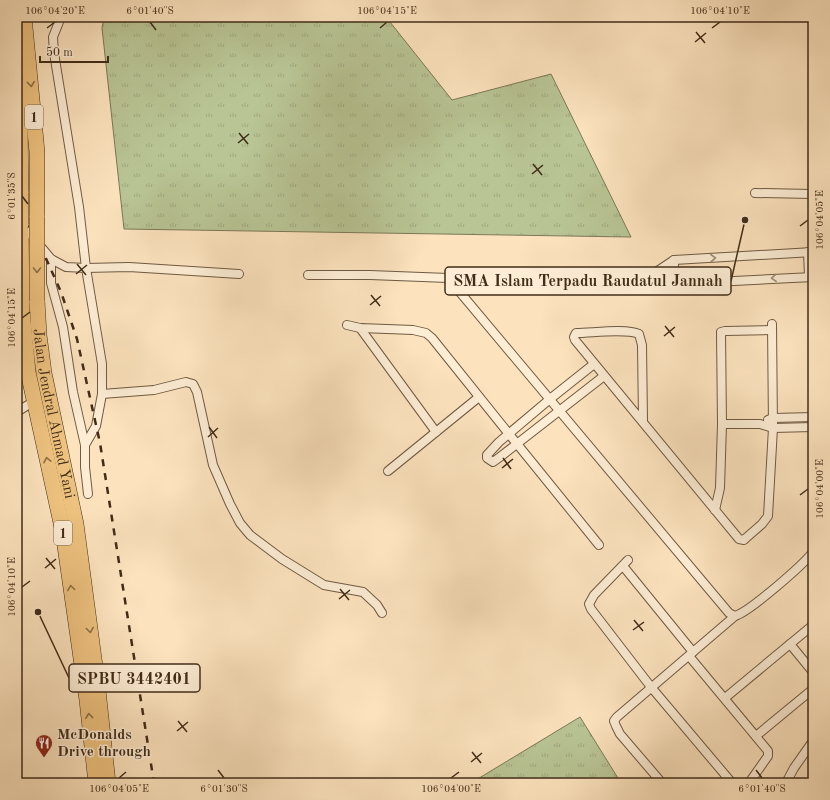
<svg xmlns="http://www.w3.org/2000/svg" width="830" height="800" viewBox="0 0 830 800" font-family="'Old Standard TT',serif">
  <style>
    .grass { fill: url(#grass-tufts); stroke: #7c7856 }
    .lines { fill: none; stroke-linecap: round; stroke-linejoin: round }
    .street-casing { stroke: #6f5a42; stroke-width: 10 }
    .highway-casing { stroke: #402c18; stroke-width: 16 }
    .street { stroke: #fdedd5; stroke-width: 8 }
    .highway { stroke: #eec27f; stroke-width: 15 }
    .rail { stroke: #402c18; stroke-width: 2.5; stroke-dasharray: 7 7; stroke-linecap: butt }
    .highway-bridge-casing { stroke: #402c18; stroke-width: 16; stroke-linecap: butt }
    .highway-bridge { stroke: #eec27f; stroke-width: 15 }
    .oneway { stroke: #8e7046 }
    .oneway2 { stroke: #9e8c76 }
    .ticks { fill: none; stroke: #402c18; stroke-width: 1.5 }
    .labels { text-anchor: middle; stroke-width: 3; stroke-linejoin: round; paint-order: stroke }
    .shield { fill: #fdedd5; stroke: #796651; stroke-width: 1 }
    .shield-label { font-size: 14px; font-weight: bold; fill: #402c18 }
    .street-label { font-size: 15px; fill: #402c18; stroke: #fdedd5 }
    .poi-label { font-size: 15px; font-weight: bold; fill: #402c18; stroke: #fdedd5; text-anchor: start }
    .leader { fill: none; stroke: #402c18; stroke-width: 1.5 }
    .callout-dot { fill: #402c18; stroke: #fdedd5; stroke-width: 1.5 }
    .callout { fill: #fdedd5; stroke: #402c18; stroke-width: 1.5 }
    .callout-label { font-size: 16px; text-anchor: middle; font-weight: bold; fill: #402c18 }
    .neatline { fill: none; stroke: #402c18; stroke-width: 1.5 }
    .ticks-label { font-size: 10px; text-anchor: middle; fill: #402c18 }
  </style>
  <defs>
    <pattern id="grass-tufts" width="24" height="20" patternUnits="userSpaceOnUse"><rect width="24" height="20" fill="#b9c595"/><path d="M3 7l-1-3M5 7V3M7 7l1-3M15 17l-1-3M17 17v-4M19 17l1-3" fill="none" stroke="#a0a980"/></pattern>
  </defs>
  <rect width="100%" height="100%" fill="#fce3be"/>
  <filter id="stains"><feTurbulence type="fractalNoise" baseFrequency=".005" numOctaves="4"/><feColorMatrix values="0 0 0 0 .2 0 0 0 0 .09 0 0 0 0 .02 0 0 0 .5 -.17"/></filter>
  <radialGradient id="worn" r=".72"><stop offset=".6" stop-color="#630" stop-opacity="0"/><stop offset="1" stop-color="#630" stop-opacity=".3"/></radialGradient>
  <!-- grass -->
  <g class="grass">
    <path d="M104,17h282l66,83 99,-26 80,163 -507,-8 -22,-201z"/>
    <path d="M580,717l41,66h-150z"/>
  </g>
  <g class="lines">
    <!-- street casing -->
    <g class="street-casing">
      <g id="street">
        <path d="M61,17l-8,20 1,16 25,154 7,61 16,96v30l-6,32 -11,19"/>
        <path d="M755,193l58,1"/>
        <path d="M22,224l29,35 15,8 20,1 43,-1 110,7"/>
        <path d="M808,252l1,24"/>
        <path d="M51,259v24l12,44 10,65 12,53v22l3,27"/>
        <path d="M653,274l21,-14 139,-8"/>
        <path d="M308,275h62l78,3"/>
        <path d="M813,277l-139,7 -21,-10 -167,2 -38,2 281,335 6,3c14,-4 67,-50 78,-64"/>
        <path d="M674,284v-24"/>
        <path d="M347,325l13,3 53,2 13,3 6,5 77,96 90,111"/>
        <path d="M360,328l76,104"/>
        <path d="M594,364l-44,35 -51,43 -12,13v3l6,4 7,-5 104,-81"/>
        <path d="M102,394l52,-4 32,-8 7,2 4,8 16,73 17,39 10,19 10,12 32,24 42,26 39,7 14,13 5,8"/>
        <path d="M17,412l17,-11"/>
        <path d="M768,420l5,-2 40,-1"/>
        <path d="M643,421l-1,-76 -3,-11c-13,-6 -47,-1 -63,-1l-2,4 1,3 164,199 5,1 2,-2 16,-14 6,-8 5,-88 -1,-104"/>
        <path d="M722,424h38l13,4 40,-1"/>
        <path d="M388,471l91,-74"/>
        <path d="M715,510l5,-22 2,-64 -1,-92 4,-1 47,-1"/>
        <path d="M628,560l-34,35 -5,9 2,5 60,78 81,96"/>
        <path d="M623,566l70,86"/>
        <path d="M790,644l23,28"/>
        <path d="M689,656l79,95v5l-19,27"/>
        <path d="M725,698l88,-73"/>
        <path d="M756,736l57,-47"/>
        <path d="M662,783l-42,-49 -4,-8 -2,-5 3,-4 118,-101"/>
        <path d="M786,783l8,-15 19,-27"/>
      </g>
    </g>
    <!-- highway casing -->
    <g class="highway-casing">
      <g id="highway">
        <path d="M24,17l13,135v65"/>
        <path d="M17,84l3,38 1,71"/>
        <path d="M21,224l1,86 6,62 35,160 24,168 9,83"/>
        <path id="s1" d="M37,301l2,34 5,38 32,151 21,157 11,102"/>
      </g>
    </g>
    <!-- street -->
    <use href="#street" class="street"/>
    <!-- highway -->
    <use href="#highway" class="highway"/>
    <!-- rail -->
    <path class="rail" d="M17,210l23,35 21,47 16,47 23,104 54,340"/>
    <!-- highway-bridge casing -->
    <g class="highway-bridge-casing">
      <g id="highway-bridge">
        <path d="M21,193v31"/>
        <path d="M37,301v-84"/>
      </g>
    </g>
    <!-- highway-bridge -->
    <use href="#highway-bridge" class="highway-bridge"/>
  </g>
  <!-- one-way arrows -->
  <defs><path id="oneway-chevron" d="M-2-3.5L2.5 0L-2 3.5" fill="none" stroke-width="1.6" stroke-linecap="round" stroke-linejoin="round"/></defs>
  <g class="oneway">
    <use href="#oneway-chevron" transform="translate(31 84) rotate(84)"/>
    <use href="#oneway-chevron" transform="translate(37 270) rotate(90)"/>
    <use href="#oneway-chevron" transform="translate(47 460) rotate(-102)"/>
    <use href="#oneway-chevron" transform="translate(71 588) rotate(-98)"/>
    <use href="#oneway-chevron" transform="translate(90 630) rotate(82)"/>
    <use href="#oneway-chevron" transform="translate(89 716) rotate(-96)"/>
  </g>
  <g class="oneway2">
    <use href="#oneway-chevron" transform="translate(713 258) rotate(-3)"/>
    <use href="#oneway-chevron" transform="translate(774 278) rotate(177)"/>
  </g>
  <!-- ticks -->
  <path class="ticks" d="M150,22l6,8M47,28l8,-6M380,28l7,-6M712,28l8,-6M696,32l9,11M695,42l11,-9M239,133l9,11M238,143l11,-9M533,164l9,11M532,174l11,-9M22,196l6,8M800,226l8,-6M77,264l9,11M76,274l11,-9M371,295l9,11M370,305l11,-9M22,318l8,-6M665,326l9,11M664,336l11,-9M209,427l8,11M208,437l10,-9M503,458l8,11M502,468l11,-9M800,495l8,-6M46,558l9,11M45,568l11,-9M22,587l8,-6M340,589l9,11M339,599l11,-9M634,620l9,11M633,630l11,-8M178,721l9,11M177,731l11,-9M472,752l9,11M471,762l11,-9M218,770l6,8M756,770l6,8M119,778l7,-6M451,778l8,-6"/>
  <!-- icons -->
  <defs>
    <g id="restaurant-pin" transform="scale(0.9)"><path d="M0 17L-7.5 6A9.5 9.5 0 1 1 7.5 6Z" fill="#8f2418" stroke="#fdedd5"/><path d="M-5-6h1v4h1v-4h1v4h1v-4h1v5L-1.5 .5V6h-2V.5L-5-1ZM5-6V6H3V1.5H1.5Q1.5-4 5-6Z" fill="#fff"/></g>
  </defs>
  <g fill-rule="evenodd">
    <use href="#restaurant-pin" x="44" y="743"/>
  </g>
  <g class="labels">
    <!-- shield labels -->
    <g class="shield">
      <rect x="25" y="105" width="18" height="24" rx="3"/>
      <rect x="54" y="521" width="18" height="24" rx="3"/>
    </g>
    <g class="shield-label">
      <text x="34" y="122">1</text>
      <text x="63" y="538">1</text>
    </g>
    <!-- street labels -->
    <g class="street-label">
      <text dy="5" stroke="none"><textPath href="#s1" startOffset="114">Jalan Jendral Ahmad Yani</textPath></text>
    </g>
    <!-- poi labels -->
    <g class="poi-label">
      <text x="57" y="739">McDonalds<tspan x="57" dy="17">Drive through</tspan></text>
    </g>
  </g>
  <!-- callouts -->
  <path class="leader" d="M745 220L731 281M38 612L69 678"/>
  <g class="callout-dot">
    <circle cx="745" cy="220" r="4"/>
    <circle cx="38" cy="612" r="4"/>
  </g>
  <g class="callout">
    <rect x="445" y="267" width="286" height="28" rx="4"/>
    <rect x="69" y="664" width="131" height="28" rx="4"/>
  </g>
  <g class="callout-label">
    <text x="588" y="286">SMA Islam Terpadu Raudatul Jannah</text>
    <text x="134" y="684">SPBU 3442401</text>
  </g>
  <!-- margin -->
  <rect width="830" height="800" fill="none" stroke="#fce3be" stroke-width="44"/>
  <!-- scale -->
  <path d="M40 56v6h68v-6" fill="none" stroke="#402c18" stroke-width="2"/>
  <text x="46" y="56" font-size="12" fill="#402c18" stroke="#fdedd5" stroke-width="3" paint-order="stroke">50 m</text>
  <rect x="22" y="22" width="786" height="756" class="neatline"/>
  <g class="ticks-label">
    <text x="55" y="14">106°04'20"E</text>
    <text x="150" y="14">6°01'40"S</text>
    <text x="387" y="14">106°04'15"E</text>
    <text x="720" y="14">106°04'10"E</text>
    <text transform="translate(11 196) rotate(-90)" y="4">6°01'35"S</text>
    <text transform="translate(819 220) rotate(-90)" y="4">106°04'05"E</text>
    <text transform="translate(11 318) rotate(-90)" y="4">106°04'15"E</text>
    <text transform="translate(819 489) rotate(-90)" y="4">106°04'00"E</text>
    <text transform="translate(11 587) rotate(-90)" y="4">106°04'10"E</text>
    <text x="119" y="792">106°04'05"E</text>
    <text x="224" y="792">6°01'30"S</text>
    <text x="451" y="792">106°04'00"E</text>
    <text x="762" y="792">6°01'40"S</text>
  </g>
  <rect width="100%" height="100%" filter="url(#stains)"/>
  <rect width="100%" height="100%" fill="url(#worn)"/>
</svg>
